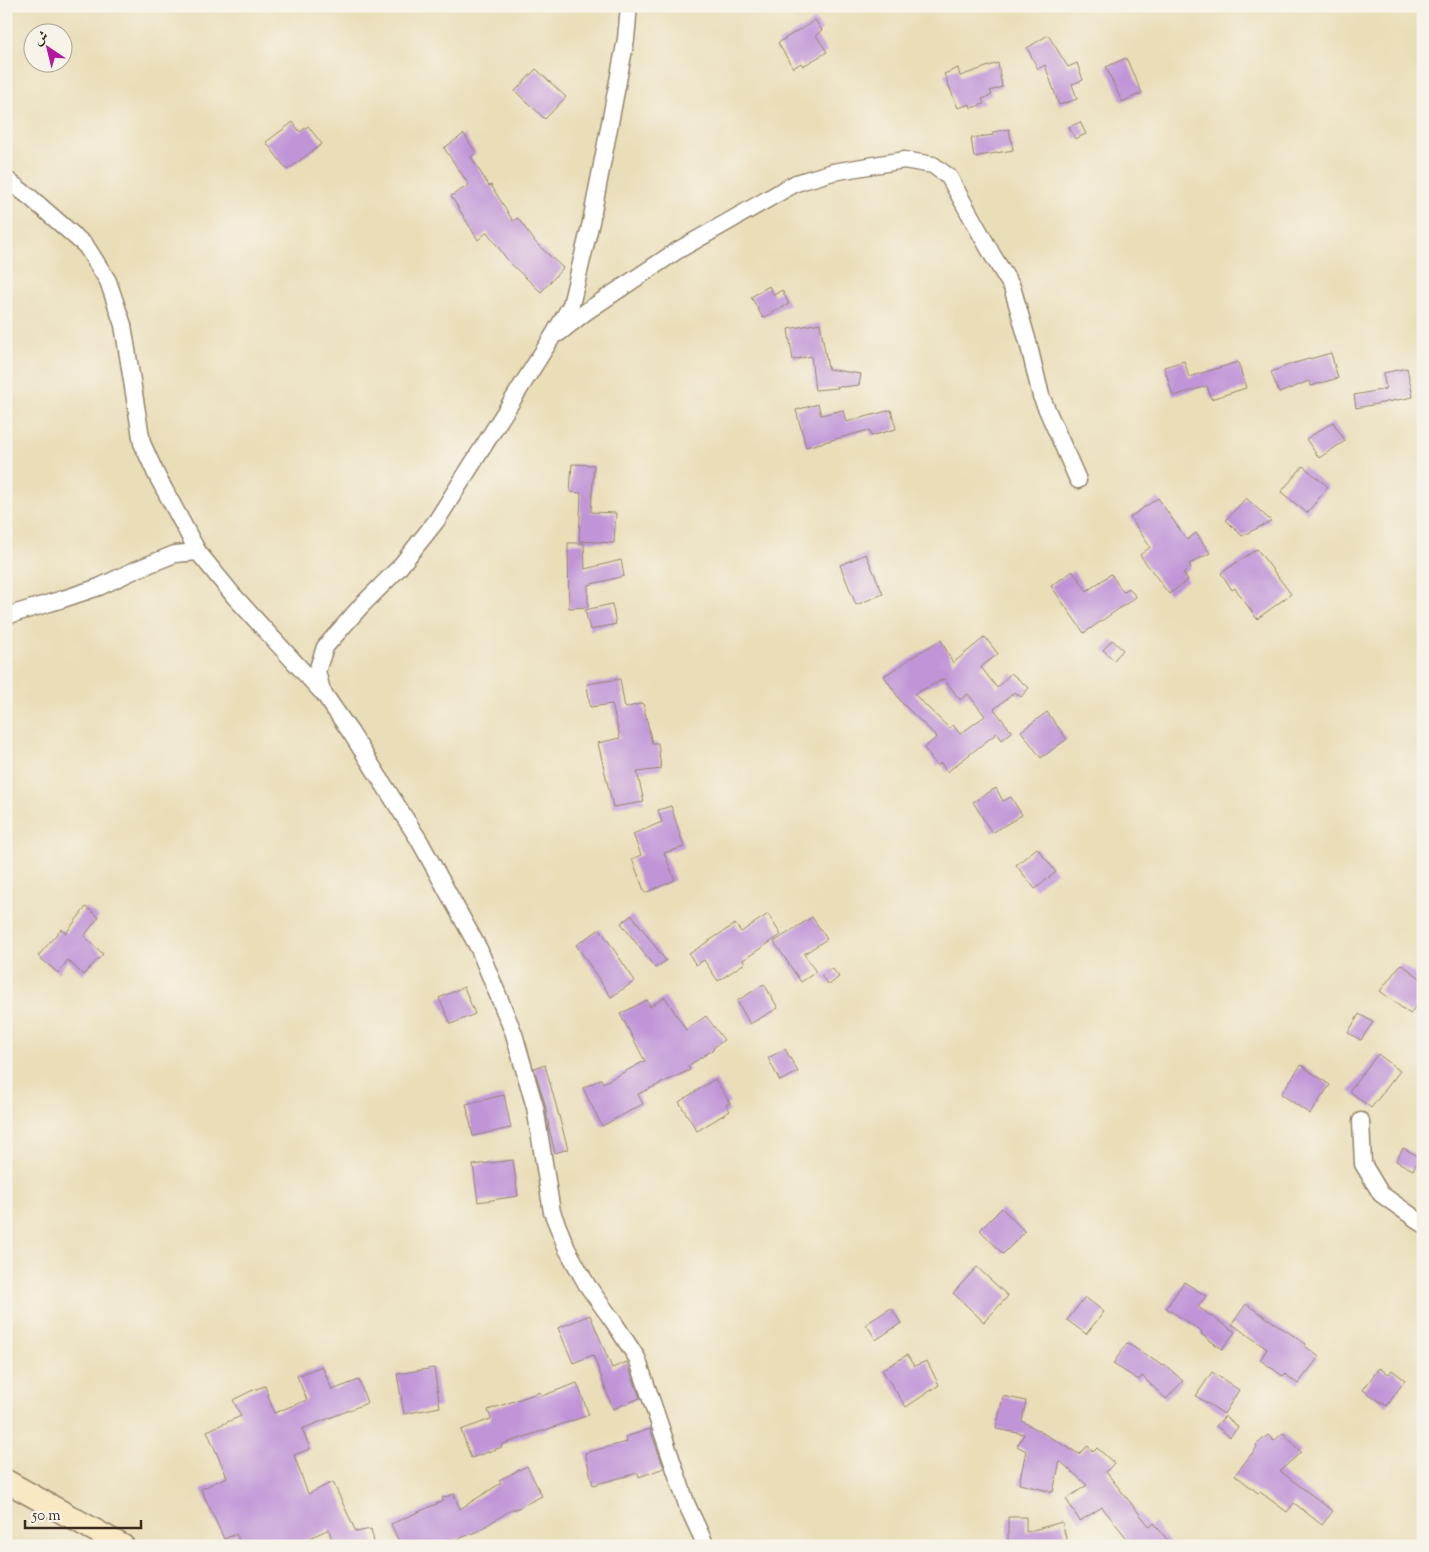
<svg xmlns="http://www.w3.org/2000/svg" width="1429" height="1552" viewBox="0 0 1429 1552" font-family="'Sorts Mill Goudy',Amiri,serif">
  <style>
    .building { fill: #c095d8; fill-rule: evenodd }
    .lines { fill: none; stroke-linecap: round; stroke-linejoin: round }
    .street-casing { stroke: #92846c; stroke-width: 19 }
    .secondary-casing { stroke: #92846c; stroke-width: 25 }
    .street { stroke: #fff; stroke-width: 16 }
    .secondary { stroke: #f8e8c3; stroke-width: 22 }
  </style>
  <rect width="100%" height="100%" fill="#f7f3e8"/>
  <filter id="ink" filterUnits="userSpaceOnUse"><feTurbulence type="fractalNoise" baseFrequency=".02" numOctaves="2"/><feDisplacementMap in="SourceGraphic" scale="10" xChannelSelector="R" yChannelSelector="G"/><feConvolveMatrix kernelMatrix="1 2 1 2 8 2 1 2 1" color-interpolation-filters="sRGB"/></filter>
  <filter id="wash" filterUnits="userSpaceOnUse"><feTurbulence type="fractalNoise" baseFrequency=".0096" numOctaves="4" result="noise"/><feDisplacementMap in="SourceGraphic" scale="20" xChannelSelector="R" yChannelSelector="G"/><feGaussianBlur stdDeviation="1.12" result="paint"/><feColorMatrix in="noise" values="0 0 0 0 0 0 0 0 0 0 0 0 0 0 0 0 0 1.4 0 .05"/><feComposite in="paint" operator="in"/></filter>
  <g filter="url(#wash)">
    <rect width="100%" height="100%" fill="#eadeb9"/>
    <g id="blocks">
      <!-- building -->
      <g class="building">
        <path d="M815,20l7,10 -6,5 11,17 -24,14 -2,-3 -8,5 -15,-25 22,-14 1,1z"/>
        <path d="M1048,35l20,32 9,-4 6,17 -11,4 5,15 -18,6 -14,-40 -7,4 -11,-21z"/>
        <path d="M1126,58l16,35 -20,9 -16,-35z"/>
        <path d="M998,63l4,24 -12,4 2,4 -10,4 2,5 -13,4 -1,-4 -12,4 -14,-34 14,-6 2,8z"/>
        <path d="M536,69l30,28 -21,22 -30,-28z"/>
        <path d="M293,122l7,10 8,-6 14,18 -35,26 -21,-28z"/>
        <path d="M1080,122l6,12 -11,5 -6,-12z"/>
        <path d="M1009,129l4,21 -39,7 -3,-19 22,-3v-3z"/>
        <path d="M464,134l12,19 -5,4 18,29 2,-1 22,36 5,-3 18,25 27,25 -22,24 -32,-30 -22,-30 -9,8 -27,-44 18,-11 -25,-37z"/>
        <path d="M769,286l5,9 8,-5 7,14 -26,14 -12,-21z"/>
        <path d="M820,323l8,46 33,5 -2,11 -16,2 -6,-1 1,2 -23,2 -4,-34 -18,4 -5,-31z"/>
        <path d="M1331,353l7,25 -27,8 -2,-5 -30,12 -8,-21 20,-8z"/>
        <path d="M1184,361l5,16 49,-15 8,26 -35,11 -4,-13 -34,10 -9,-29z"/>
        <path d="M1407,368l6,29 -57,11 -2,-13 32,-6 -3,-16z"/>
        <path d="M818,404l3,11 22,-5 3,12 45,-12 5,19 -25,7 -2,-6 -63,17 -10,-37z"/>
        <path d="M1333,422l12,19 -26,17 -13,-19z"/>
        <path d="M572,464l22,1 -3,47 25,1 -2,30 -35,-2 2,-48 -11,-1z"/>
        <path d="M1303,466l25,21 -21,26 -26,-21z"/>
        <path d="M1158,498l29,42 9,-7 14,20 -21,11 2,3 -8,6 5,7 -19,14 -29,-39 10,-8 -20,-30z"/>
        <path d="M1246,498l25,23 -29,15 -16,-16z"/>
        <path d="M568,543h16l1,26 36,-9 3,16 -36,9v22l-19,1z"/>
        <path d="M1257,549l34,45 -34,25 -22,-31 -3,2 -11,-17z"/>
        <path d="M866,554l17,40 -27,11 -16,-40z"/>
        <path d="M1073,571l14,20 24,-17 12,18 6,-4 7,9 -52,36 -33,-47z"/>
        <path d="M612,604l4,20 -26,6 -5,-20z"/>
        <path d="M985,637l13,17 -17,13 16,21 14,-15 18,15 -8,9 -6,-5 -21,17 18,23 -10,8 -5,-7 -50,39 -6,-9 -4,3 -13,-18 13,-11 -35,-34 -18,-27 41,-27 16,-9 12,23zM944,679l16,21 8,-6 17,22 -25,18 -7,-9 -4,3 -35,-34z"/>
        <path d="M1112,640l11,10 -9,10 -11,-10z"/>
        <path d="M620,679l5,29 18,-5 9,40h6l3,26 -24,3 7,30 -31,5 -15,-64 22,-5 -8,-34 -22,3 -3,-23z"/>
        <path d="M1047,712l20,27 -26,19 -20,-27z"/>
        <path d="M996,788l7,13 8,-4 11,18 -30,18 -19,-31z"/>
        <path d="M671,806l13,41 -20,6 11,27 -30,13 -13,-34 9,-4 -8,-21 29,-12 -4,-12z"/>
        <path d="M1037,848l19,24 -21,17 -19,-24z"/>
        <path d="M86,907l13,10 -15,19 19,18 -20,21 -15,-15 -10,13 -20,-17 23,-27 5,4z"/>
        <path d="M768,914l13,21 -38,25 2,3 -27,18 -14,-21 -8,5 -7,-11 46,-30 6,8z"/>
        <path d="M632,915l34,46 -11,7 -34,-45z"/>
        <path d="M812,917l15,22 -23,15 12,18 -15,10 -27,-40z"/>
        <path d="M600,929l35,52 -24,16 -35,-52z"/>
        <path d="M1401,964l22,16v16l-13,18 -30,-23z"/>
        <path d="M832,968l7,9 -10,8 -8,-9z"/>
        <path d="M764,984l14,24 -28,16 -13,-23z"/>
        <path d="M464,987l11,27 -24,10 -12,-26z"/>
        <path d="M665,997l21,33 20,-14 18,24 -11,8 1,1 -26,17 2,4 -52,24 5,10 -41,22 -19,-38 18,-9 2,4 42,-22 -25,-47 27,-14 3,7z"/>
        <path d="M1359,1014l14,8 -12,18 -13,-7z"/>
        <path d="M785,1049l13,23 -18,9 -12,-23z"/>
        <path d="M1378,1054l22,17 -29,37 -22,-17z"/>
        <path d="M545,1065l23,84 -13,4 -6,-25 -4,-24 -11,-36z"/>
        <path d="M1301,1065l29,20 -20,29 -29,-20z"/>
        <path d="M715,1079l15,24 -4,2 4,6 -33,20 -18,-29z"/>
        <path d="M504,1095l7,33 -38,8 -7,-32z"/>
        <path d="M1403,1148l17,9 -7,13 -17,-9z"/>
        <path d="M513,1160l5,36 -40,6 -5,-37z"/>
        <path d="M1002,1208l23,24 -22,22 -23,-24z"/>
        <path d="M977,1267l31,29 -24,26 -31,-29z"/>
        <path d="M1184,1282l22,14 -8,11 37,25 -13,17 -21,-15 1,-2 -36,-24z"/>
        <path d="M1085,1297l19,15 -18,22 -19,-14z"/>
        <path d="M1246,1304l60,40 -1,2 14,11 -21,27 -13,-10 -2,2 -23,-16 7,-11 -35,-25z"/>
        <path d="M891,1308l10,15 -25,17 -10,-16z"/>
        <path d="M590,1315l22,53 15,-6 13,36 -27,11 -20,-54 -20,8 -15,-35z"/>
        <path d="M1127,1343l36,23 1,-2 19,17 -17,18 -24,-23 -3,4 -26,-16z"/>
        <path d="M907,1355l7,11 13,-5 12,24 -33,22 -24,-37z"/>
        <path d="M322,1366l10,24 27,-10 8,23 -65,26 8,20 -16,6 14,39 25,-12 23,50 15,-3 4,17h-42l-4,-17 -36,17h-51l-6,-12 -12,5 -23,-50 26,-12 -20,-46 34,-15 -8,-16 18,-9 14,-5 9,27 33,-13 -10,-24z"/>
        <path d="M434,1368l6,39 -36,7 -7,-40z"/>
        <path d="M1379,1368l10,6 3,-4 13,10 -18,26 -24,-16z"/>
        <path d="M1212,1372l27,18 -15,24 -28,-18z"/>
        <path d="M577,1383l12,32 -88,30 1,2 -31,11 -10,-28 30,-11 -3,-9 52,-18 2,4z"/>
        <path d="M1003,1396l23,5 -4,20 57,33 9,-8 5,6 4,-4 17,15 -8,9 44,55 4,-4 18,23h-39l-31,-39 -22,14 -14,-22 21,-14 -27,-24 -7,31 -34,-8 7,-33 -9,-5 7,-12 -28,-5z"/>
        <path d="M1225,1416l13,11 -8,10 -14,-11z"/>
        <path d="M650,1429l14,39 -25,9 -1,-4 -45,12 -8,-32 42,-11 -2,-5z"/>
        <path d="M1283,1433l18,19 -21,19 53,40 -11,14 -28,-22 -7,9 -27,-20 -2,1 -23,-18 22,-28 -1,-2 12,-10 6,6z"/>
        <path d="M527,1466l15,30 -28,14v-2l-36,23 -37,15h-40l-10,-22 52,-23 -1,-3 12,-4 6,15 41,-26 -2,-3z"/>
        <path d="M1008,1517h18v15l36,-10 6,24h-60z"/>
      </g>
    </g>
  </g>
  <g filter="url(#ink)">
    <use href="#blocks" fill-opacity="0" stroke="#92846c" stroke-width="1"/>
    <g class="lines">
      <!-- street casing -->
      <g class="street-casing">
        <g id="street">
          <path d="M629,6l-3,33 -35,183 -20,83 -20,34 -114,181 -39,49 -37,37 -36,41 -8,24 5,20 29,42 68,107 60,109 35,85 21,73 17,105 15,37 20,36 26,36 24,37 50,147 19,41"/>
          <path d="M6,179l25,19 55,48 22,35 15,44 19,118 14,31 42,78 36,44 87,95"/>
          <path d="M559,333l28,-22 88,-59 121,-69 37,-11 71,-12 29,5 16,12 44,79 19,31 16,55 13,54 37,84"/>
          <path d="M6,616l57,-17 36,-12 36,-17 40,-16 23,-2"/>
          <path d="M1361,1121l2,43 18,30 42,30"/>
        </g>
      </g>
      <!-- secondary casing -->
      <g class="secondary-casing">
        <path id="secondary" d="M6,1481l117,65"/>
      </g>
      <!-- street -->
      <use href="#street" class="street"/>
      <!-- secondary -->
      <use href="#secondary" class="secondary"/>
    </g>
  </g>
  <!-- margin -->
  <rect width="1429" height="1552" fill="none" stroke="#f7f3e8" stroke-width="25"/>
  <!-- north arrow -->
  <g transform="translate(48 48) rotate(325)"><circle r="24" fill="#f7f3e8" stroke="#aca397"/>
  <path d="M0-4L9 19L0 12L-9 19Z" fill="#b5179e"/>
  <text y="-8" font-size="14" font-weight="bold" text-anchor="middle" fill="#3b2a1e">ش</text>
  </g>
  <!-- scale -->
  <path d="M25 1520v8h116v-8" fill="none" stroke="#3b2a1e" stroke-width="2.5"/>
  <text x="32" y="1520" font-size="15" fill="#3b2a1e" stroke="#f7f3e8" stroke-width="4" paint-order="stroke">50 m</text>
</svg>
